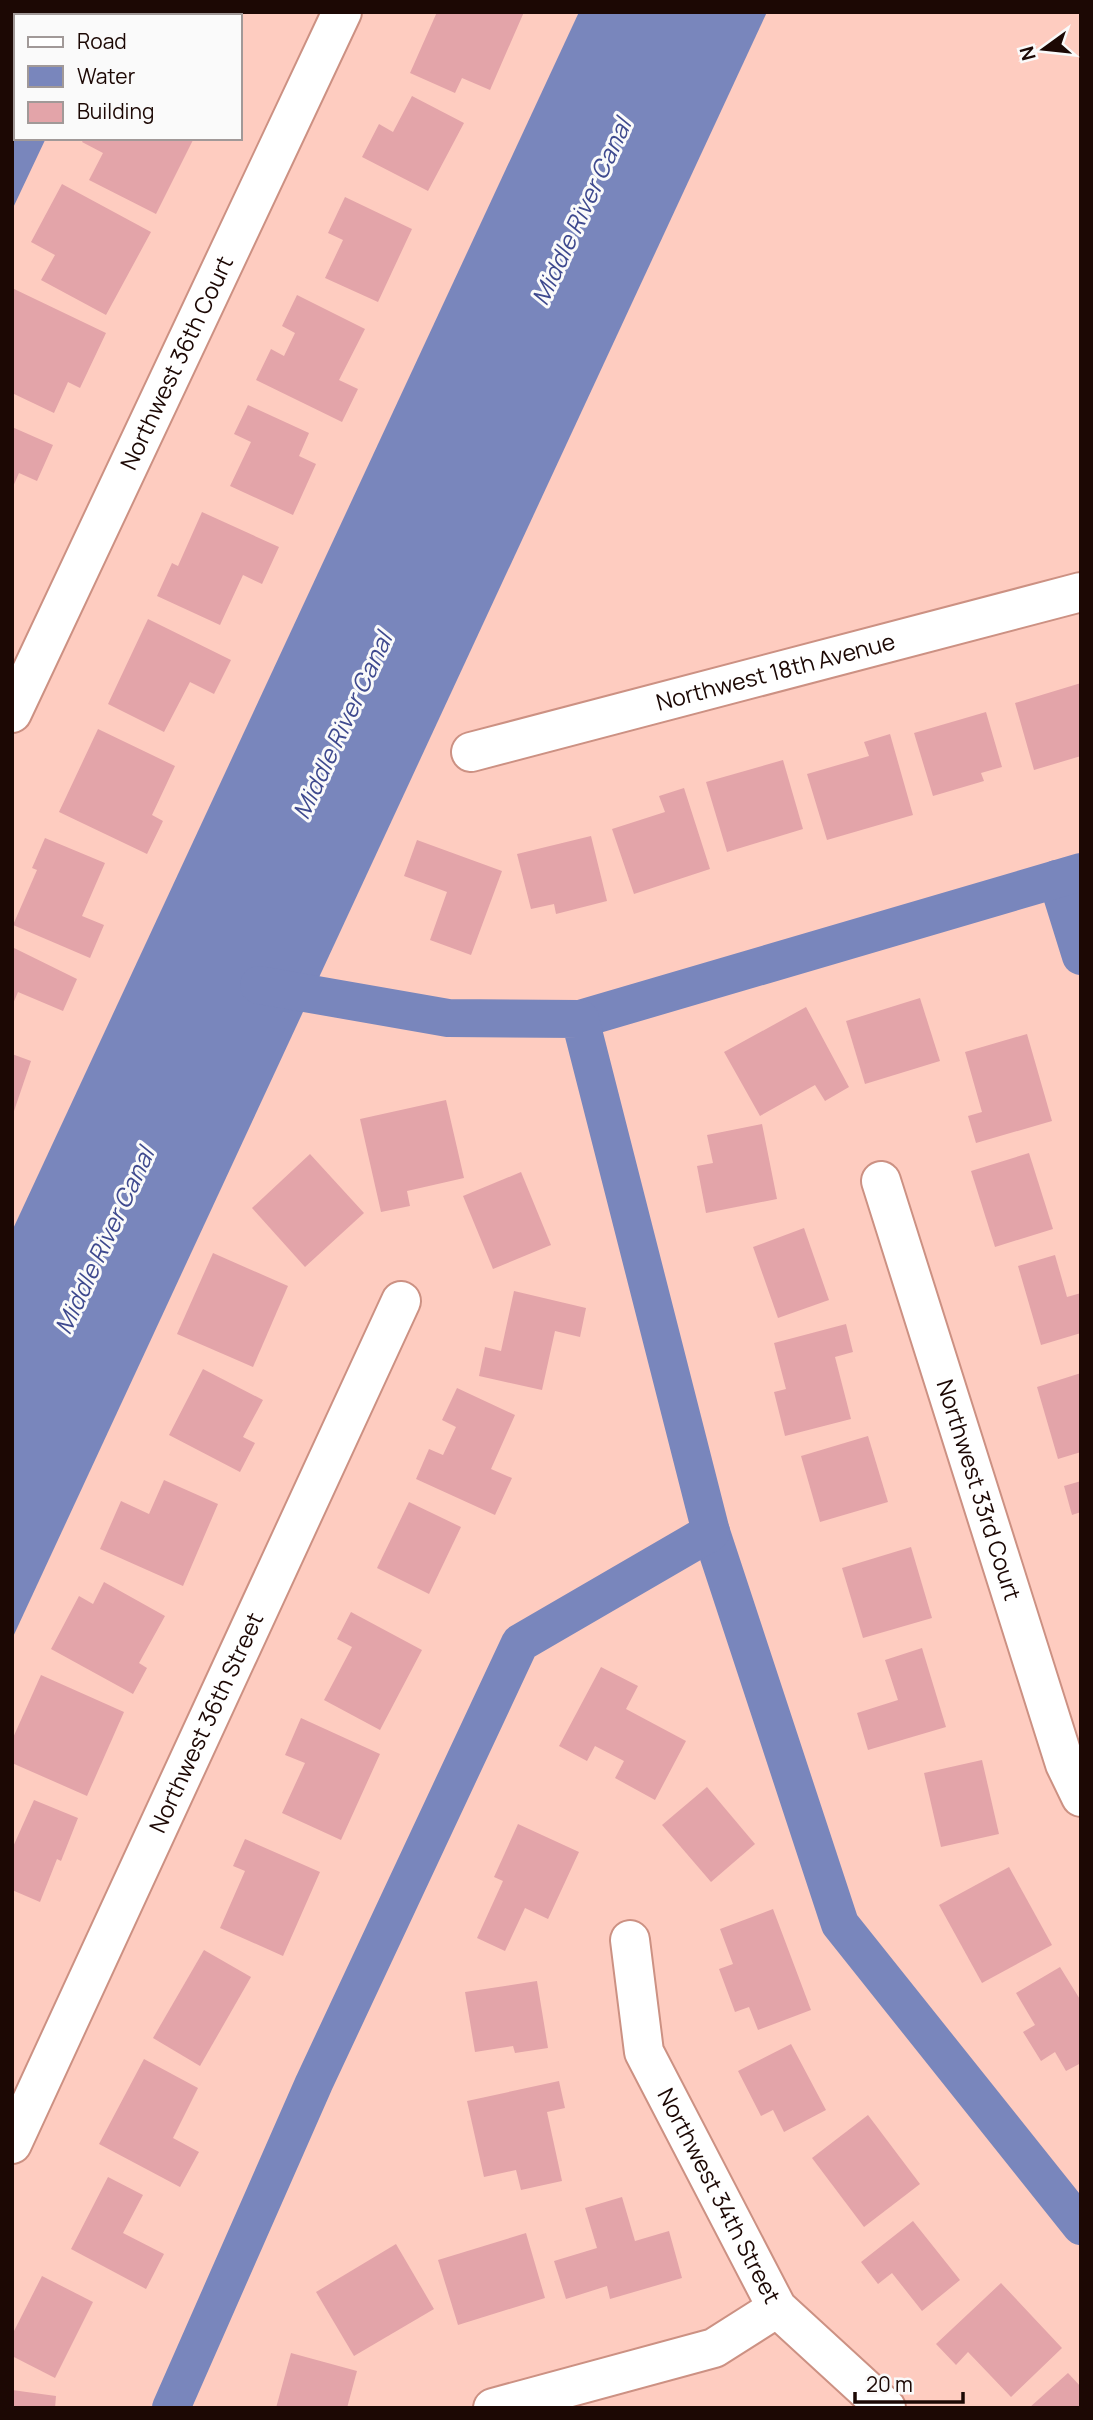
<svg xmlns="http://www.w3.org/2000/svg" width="1093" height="2420" viewBox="0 0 1093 2420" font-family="Manrope,sans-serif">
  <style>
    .water { fill: #7986bc }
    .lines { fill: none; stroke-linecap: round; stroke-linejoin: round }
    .canal { stroke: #7986bc; stroke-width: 38 }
    .building { fill: #e3a4a9 }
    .minor-casing { stroke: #cc9183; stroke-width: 42 }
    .minor { stroke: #fff; stroke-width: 38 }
    .labels { text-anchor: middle; stroke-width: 6; stroke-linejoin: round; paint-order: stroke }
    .street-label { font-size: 23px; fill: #1c0804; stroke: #fafafa }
    .water-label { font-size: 24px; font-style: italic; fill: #3e498e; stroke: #fafafa }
  </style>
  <rect width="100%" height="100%" fill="#feccc0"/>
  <!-- water -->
  <g class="water">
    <path d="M12,12h93l-2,4h-87v122h30l-34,72z"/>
    <path d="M579,12h188l-755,1627v-408z"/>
  </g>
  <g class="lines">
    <!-- canal -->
    <g class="canal">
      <path d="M1057,879l24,77"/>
      <path d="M580,1019l501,-147"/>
      <path d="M711,1532l129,392 241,302"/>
      <path d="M171,2408l143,-325 206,-440 191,-111 -131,-513 -132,-1 -189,-33"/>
    </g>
  </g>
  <!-- building -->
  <g class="building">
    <path d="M140,12h73l7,4h-81z"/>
    <path d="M437,12h87l-34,78 -28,-12 -7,15 -45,-20z"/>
    <path d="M412,96l52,27 -36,68 -66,-34 17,-33 14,8z"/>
    <path d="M84,138h110l-38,76 -67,-34 14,-27 -21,-11z"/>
    <path d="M62,184l89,48 -45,83 -65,-35 14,-25 -24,-13z"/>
    <path d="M345,197l67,32 -34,73 -53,-24 18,-38 -15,-7z"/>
    <path d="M12,288l94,45 -26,55 -12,-6 -14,31 -42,-20z"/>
    <path d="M297,295l68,34 -26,51 19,9 -16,33 -86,-42 15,-31 13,7 11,-23 -13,-7z"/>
    <path d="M248,405l61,28 -10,23 17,8 -23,51 -63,-29 21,-44 -17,-8z"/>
    <path d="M12,427l41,18 -16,36 -18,-8 -7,16z"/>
    <path d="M202,512l77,35 -17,37 -19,-9 -23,50 -63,-29 15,-33 6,3z"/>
    <path d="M148,619l83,41 -17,34 -24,-12 -26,50 -56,-28z"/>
    <path d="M1081,683v62l-2,1 2,10 -47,14 -19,-67z"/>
    <path d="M986,712l16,55 -21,6 3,8 -51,15 -19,-63z"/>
    <path d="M98,729l77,37 -23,49 11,6 -16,33 -88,-42z"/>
    <path d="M890,734l23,81 -86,25 -20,-66 62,-18 -5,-14z"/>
    <path d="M783,760l20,69 -76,23 -21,-70z"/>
    <path d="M684,788l26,81 -76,25 -22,-65 53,-17 -6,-16z"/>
    <path d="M591,836l16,65 -51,13 -2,-10 -23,5 -14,-55z"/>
    <path d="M45,838l60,25 -23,53 22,9 -14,33 -77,-33 24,-55 -5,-2z"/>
    <path d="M417,840l85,31 -31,84 -41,-15 17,-48 -43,-16z"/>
    <path d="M12,947l65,32 -14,32 -45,-19 -6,14z"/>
    <path d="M920,998l20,63 -75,23 -19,-63z"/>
    <path d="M806,1007l43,80 -24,14 -10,-16 -55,31 -36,-64z"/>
    <path d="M1027,1034l25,87 -76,22 -8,-27 14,-4 -17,-60z"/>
    <path d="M12,1054l19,7 -18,53 -1,-1z"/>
    <path d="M446,1100l18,78 -57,13 3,15 -29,6 -21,-93z"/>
    <path d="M762,1124l15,75 -71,14 -9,-47 16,-3 -6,-28z"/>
    <path d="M1029,1153l24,76 -58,18 -24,-76z"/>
    <path d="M310,1154l54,59 -59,54 -53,-59z"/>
    <path d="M521,1172l30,73 -58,24 -30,-73z"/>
    <path d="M804,1228l25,72 -51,18 -25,-71z"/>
    <path d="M213,1253l75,33 -35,81 -76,-33z"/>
    <path d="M1055,1255l12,42 14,-4v40l-40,12 -23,-79z"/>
    <path d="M514,1291l72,17 -6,29 -25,-6 -13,59 -63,-14 6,-29 16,4z"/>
    <path d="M846,1324l7,28 -18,5 16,62 -66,17 -11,-44 12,-3 -12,-46z"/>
    <path d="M203,1369l60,31 -20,37 12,6 -15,29 -71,-37z"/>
    <path d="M1081,1373v79l-23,7 -21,-72z"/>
    <path d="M457,1388l58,27 -24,54 21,9 -17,37 -79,-36 13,-30 14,6 13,-28 -14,-7z"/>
    <path d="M868,1436l20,66 -68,20 -19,-66z"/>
    <path d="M164,1480l54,24 -35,82 -83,-37 21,-48 28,13z"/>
    <path d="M1081,1481v31l-9,3 -8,-29z"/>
    <path d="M409,1502l52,25 -32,67 -52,-26z"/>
    <path d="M911,1547l21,71 -69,20 -21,-70z"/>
    <path d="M104,1582l61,34 -26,47 8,5 -14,26 -82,-45 28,-53 14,8z"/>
    <path d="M351,1612l71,38 -42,80 -56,-30 28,-53 -15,-8z"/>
    <path d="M922,1648l24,79 -78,23 -11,-37 41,-13 -13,-40z"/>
    <path d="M601,1667l37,19 -12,23 60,32 -31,59 -40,-22 9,-17 -29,-15 -8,15 -28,-15z"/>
    <path d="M41,1675l83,37 -37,84 -75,-33v-23z"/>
    <path d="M301,1718l79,36 -39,86 -59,-27 23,-50 -20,-8z"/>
    <path d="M982,1760l17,74 -58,13 -17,-74z"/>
    <path d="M707,1787l48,57 -44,38 -49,-57z"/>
    <path d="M34,1800l44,18 -17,43 -4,-2 -17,43 -28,-12v-41z"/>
    <path d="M518,1824l61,28 -31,67 -23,-11 -20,43 -28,-13 26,-57 -9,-4z"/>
    <path d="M245,1839l75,33 -37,84 -63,-28 25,-57 -12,-5z"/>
    <path d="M1009,1867l43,78 -70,38 -43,-78z"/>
    <path d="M773,1909l38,101 -53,20 -9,-23 -14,5 -16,-43 14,-5 -13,-35z"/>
    <path d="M204,1950l47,27 -51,89 -47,-28z"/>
    <path d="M1060,1967l21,34v62l-15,8 -11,-19 -14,9 -18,-29 12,-7 -19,-32z"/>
    <path d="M537,1981l11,67 -33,5 -2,-7 -38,6 -10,-60z"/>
    <path d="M791,2044l35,66 -42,22 -11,-22 -12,6 -23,-45z"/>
    <path d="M144,2059l54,29 -25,50 26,14 -19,35 -81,-43z"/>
    <path d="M559,2081l6,27 -18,4 15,69 -41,9 -5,-20 -32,7 -17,-76z"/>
    <path d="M868,2115l52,69 -56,43 -52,-69z"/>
    <path d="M108,2177l35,18 -20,38 41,21 -18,35 -75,-40z"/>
    <path d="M622,2197l13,44 34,-10 13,47 -72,21 -3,-13 -41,13 -12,-38 43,-13 -12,-40z"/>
    <path d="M913,2221l47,59 -38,31 -30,-38 -14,11 -17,-22z"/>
    <path d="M526,2233l19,65 -87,27 -20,-65z"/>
    <path d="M396,2244l38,65 -80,47 -38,-64z"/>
    <path d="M42,2276l51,26 -38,76 -43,-22v-21z"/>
    <path d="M1001,2283l61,65 -51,49 -43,-45 -12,13 -20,-21z"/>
    <path d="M291,2353l66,18 -10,37h-71z"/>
    <path d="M1068,2373l13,14v21h-52z"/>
    <path d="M12,2390l44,6 -1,12h-43z"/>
  </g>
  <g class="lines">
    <!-- minor casing -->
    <g class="minor-casing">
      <g id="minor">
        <path id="s1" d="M12,713l330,-701"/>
        <path id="s2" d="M471,752l610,-160"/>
        <path id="s3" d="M881,1181l184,583 16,33"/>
        <path id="s4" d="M630,1940l14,112 133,256 109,100"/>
        <path id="s5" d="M12,2144l389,-843"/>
        <path d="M493,2408l221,-60 63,-40"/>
      </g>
    </g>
    <!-- minor -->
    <use href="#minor" class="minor"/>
  </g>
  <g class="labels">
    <!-- street labels -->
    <g class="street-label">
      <text dy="8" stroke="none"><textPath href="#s1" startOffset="387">Northwest 36th Court</textPath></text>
      <text dy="8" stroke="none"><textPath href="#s2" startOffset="315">Northwest 18th Avenue</textPath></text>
      <text dy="8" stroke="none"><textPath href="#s3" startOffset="324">Northwest 33rd Court</textPath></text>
      <text dy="8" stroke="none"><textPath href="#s5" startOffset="464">Northwest 36th Street</textPath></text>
      <text dy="8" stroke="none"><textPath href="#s4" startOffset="275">Northwest 34th Street</textPath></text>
    </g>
    <!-- water labels -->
    <g class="water-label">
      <text transform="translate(582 212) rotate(-65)" y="8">Middle River Canal</text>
      <text transform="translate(343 726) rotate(-65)" y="8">Middle River Canal</text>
      <text transform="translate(105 1241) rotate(-65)" y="8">Middle River Canal</text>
    </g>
  </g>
  <!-- border -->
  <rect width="1093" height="2420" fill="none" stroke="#1c0804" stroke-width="28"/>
  <!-- legend -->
  <rect x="14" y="14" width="228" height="126" fill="#fafafa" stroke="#a19998" stroke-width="2"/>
  <rect x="28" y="37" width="35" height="10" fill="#ffffff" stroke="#a19998" stroke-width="2"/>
  <text x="77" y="49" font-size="21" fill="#1c0804">Road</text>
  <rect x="28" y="66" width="35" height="21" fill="#7986bc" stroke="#a19998" stroke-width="2"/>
  <text x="77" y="84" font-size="21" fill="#1c0804">Water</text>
  <rect x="28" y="102" width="35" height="21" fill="#e3a4a9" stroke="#a19998" stroke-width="2"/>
  <text x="77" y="119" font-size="21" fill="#1c0804">Building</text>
  <!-- north arrow -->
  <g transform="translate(1044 49) rotate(255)" stroke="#fafafa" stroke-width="5" paint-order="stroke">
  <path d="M0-5L12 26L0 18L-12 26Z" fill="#1c0804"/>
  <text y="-10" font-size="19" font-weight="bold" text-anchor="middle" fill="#1c0804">N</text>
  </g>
  <!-- scale -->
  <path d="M855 2392v10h108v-10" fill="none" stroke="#1c0804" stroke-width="3.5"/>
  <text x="866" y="2392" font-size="21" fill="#1c0804" stroke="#fafafa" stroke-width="5" paint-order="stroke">20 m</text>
</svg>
